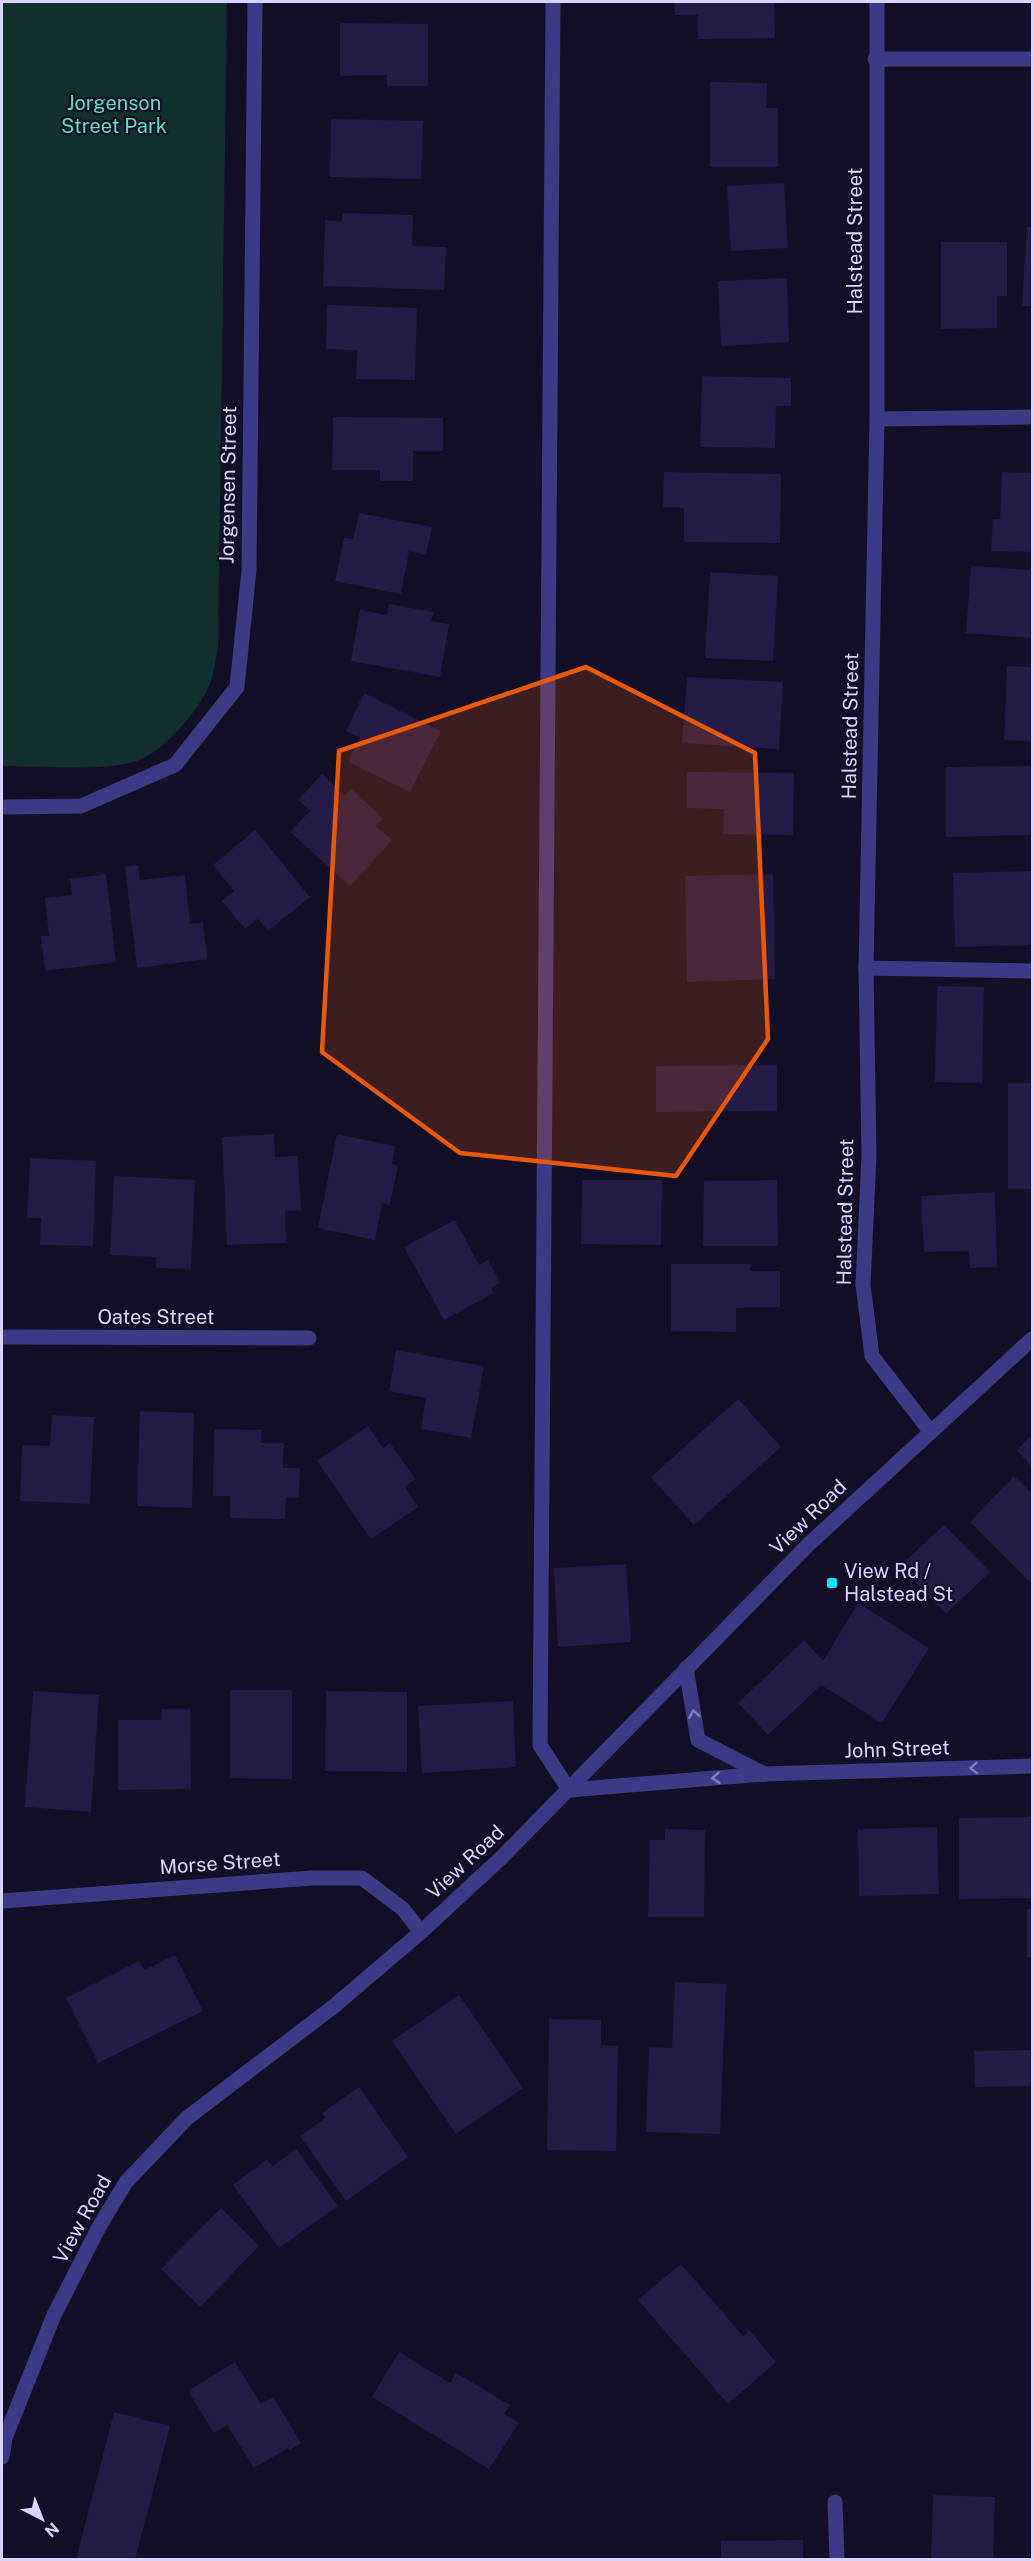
<svg xmlns="http://www.w3.org/2000/svg" width="1034" height="2561" viewBox="0 0 1034 2561" font-family="'Public Sans',sans-serif">
  <style>
    .green { fill: #12302f }
    .building { fill: #241b47 }
    .lines { fill: none; stroke-linecap: round; stroke-linejoin: round }
    .minor { stroke: #3d3a85; stroke-width: 15 }
    .oneway { stroke: #837fbc }
    .marked { fill: #e8590c; fill-opacity: 0.2; stroke: #e8590c; stroke-width: 4.5; stroke-linejoin: round }
    .poi-dot { fill: #00e5ff; stroke: #130f26; stroke-width: 2 }
    .labels { text-anchor: middle; stroke-width: 4.5; stroke-linejoin: round; paint-order: stroke }
    .park-label { font-size: 20px; fill: #5fe0c0; stroke: #130f26 }
    .street-label { font-size: 20px; fill: #d9d4ff; stroke: #130f26 }
    .poi-label { font-size: 20px; fill: #d9d4ff; stroke: #130f26; text-anchor: start }
  </style>
  <rect width="100%" height="100%" fill="#130f26"/>
  <!-- green -->
  <path class="green" d="M2,2h225l-9,646c-3,13 -4,29 -10,40 -11,24 -44,63 -69,72 -30,12 -103,6 -137,6z"/>
  <!-- building -->
  <g class="building">
    <path d="M674,2h100l1,36 -77,1v-24h-23z"/>
    <path d="M340,23l88,1v62h-41v-11l-47,1z"/>
    <path d="M710,82l57,1 -1,25h12v59h-68z"/>
    <path d="M331,119l92,2 -2,58 -91,-2z"/>
    <path d="M784,183l4,65 -57,3 -4,-65z"/>
    <path d="M342,213l71,2 -1,31 34,1 -2,43 -121,-4 2,-66 17,1z"/>
    <path d="M1027,227h5v79h-10z"/>
    <path d="M941,242h66v54h-10v32l-56,1z"/>
    <path d="M787,278l2,64 -68,4 -3,-65z"/>
    <path d="M327,305l90,3 -2,72 -59,-1 1,-29 -31,-1z"/>
    <path d="M702,376l89,2v28h-15l-1,42 -75,-1z"/>
    <path d="M333,417l110,1v33h-30v30h-33v-11h-48z"/>
    <path d="M664,472l117,2 -1,69 -96,-1v-34l-21,-1z"/>
    <path d="M1002,472l30,1v79l-41,-1 2,-32h7z"/>
    <path d="M359,513l73,14 -6,28 -17,-4 -8,43 -66,-13 9,-43 9,1z"/>
    <path d="M971,566l61,4v68l-66,-5z"/>
    <path d="M710,572l68,4 -5,85 -68,-3z"/>
    <path d="M389,604l45,8 -3,9 18,3 -9,53 -89,-16 9,-51 27,5z"/>
    <path d="M1007,666l25,1v74l-28,-1z"/>
    <path d="M687,677l96,5 -4,67 -97,-6z"/>
    <path d="M364,693l77,38 -31,61 -62,-30 12,-24 -14,-7z"/>
    <path d="M1032,766v69l-86,2v-70z"/>
    <path d="M687,772l107,1 -1,62 -70,-1 1,-25 -37,-1z"/>
    <path d="M322,774l23,22 6,-7 32,29 -7,8 16,14 -42,46 -60,-54 20,-21 -12,-11z"/>
    <path d="M255,830l55,67 -42,34 -10,-12 -13,10 -23,-28 12,-10 -21,-26z"/>
    <path d="M138,865l2,15 45,-5 5,49 13,-1 4,36 -70,9 -12,-101z"/>
    <path d="M1032,871v74l-77,2 -2,-74z"/>
    <path d="M106,874l10,88 -71,9 -4,-35h8l-4,-38 27,-3 -2,-16z"/>
    <path d="M773,874l2,105 -88,3 -2,-106z"/>
    <path d="M937,986l47,1 -2,96 -47,-1z"/>
    <path d="M777,1065v46l-121,1v-46z"/>
    <rect x="1008" y="1083" width="24" height="106"/>
    <path d="M274,1134l1,23 23,-1 3,54 -16,1 1,32 -59,2 -5,-108z"/>
    <path d="M337,1134l58,12 -3,18 6,2 -8,39 -8,-2 -7,37 -57,-12z"/>
    <path d="M30,1158l66,3 -3,85 -53,-1 1,-27h-14z"/>
    <path d="M114,1176l81,4 -4,89 -35,-1v-11l-46,-2z"/>
    <path d="M582,1180h80l-1,65 -80,-1z"/>
    <path d="M777,1180l1,66h-75l1,-65z"/>
    <path d="M995,1192l2,75 -27,1 -1,-17 -45,1 -3,-56z"/>
    <path d="M455,1220l24,45 9,-5 12,22 -9,6 3,5 -50,27 -40,-73z"/>
    <path d="M671,1264h80l-1,7h30v36l-44,1v24l-65,-1z"/>
    <path d="M396,1350l88,16 -13,72 -50,-9 5,-31 -37,-7z"/>
    <path d="M738,1399l43,48 -87,78 -43,-48z"/>
    <path d="M140,1411l54,2 -2,95 -55,-2z"/>
    <path d="M52,1415l42,2 -4,87 -70,-3 2,-56 28,1z"/>
    <path d="M368,1426l15,22 7,-5 25,36 -10,8 13,20 -47,32 -54,-78z"/>
    <path d="M214,1429l48,1 -1,13h23l-1,25h17l-1,30 -13,-1 -1,22 -55,-1v-22h-17z"/>
    <path d="M1032,1435v32l-15,-17z"/>
    <path d="M1014,1476l18,18v86l-2,2 -60,-60z"/>
    <path d="M944,1525l46,47 -44,42 -46,-48z"/>
    <path d="M626,1564l5,78 -73,5 -4,-79z"/>
    <path d="M858,1603l71,45 -47,75 -61,-38 -53,50 -30,-32 66,-63 19,21z"/>
    <path d="M230,1690h62v89l-62,-1z"/>
    <path d="M33,1691l66,4 -8,117 -66,-5z"/>
    <path d="M326,1691l81,1v80l-82,-1z"/>
    <path d="M513,1701l3,66 -94,6 -4,-67z"/>
    <path d="M162,1709h28l1,80 -73,1v-70h44z"/>
    <path d="M1032,1817v81l-73,1v-81z"/>
    <path d="M937,1827l2,67 -80,2 -1,-67z"/>
    <path d="M665,1829l40,1 -1,87h-56l2,-77h15z"/>
    <rect x="1027" y="1909" width="5" height="48"/>
    <path d="M175,1955l28,56 -105,52 -32,-65 73,-37 6,9z"/>
    <path d="M675,1982l51,2 -6,150 -74,-2 3,-85 23,1z"/>
    <path d="M459,1995l64,93 -67,46 -64,-93z"/>
    <path d="M549,2019l52,1v25l17,1 -2,105 -69,-1z"/>
    <path d="M1032,2050v36l-57,1 -1,-36z"/>
    <path d="M359,2087l49,70 -62,44 -46,-65 25,-18 -3,-5z"/>
    <path d="M296,2149l42,57 -59,42 -46,-63 34,-26 6,7z"/>
    <path d="M221,2208l38,38 -59,61 -39,-38z"/>
    <path d="M681,2264l62,72 6,-6 27,32 -48,42 -90,-104z"/>
    <path d="M399,2352l51,31 6,-10 54,32 -6,9 15,9 -30,46 -117,-72z"/>
    <path d="M235,2362l26,42 12,-7 28,46 -11,7 -2,-2 -34,20 -27,-43 -13,8 -26,-42z"/>
    <path d="M114,2412l56,14 -35,134h-59z"/>
    <path d="M933,2495l62,2 -2,63h-62z"/>
    <path d="M803,2540v20h-82v-19z"/>
  </g>
  <g class="lines">
    <!-- minor -->
    <g class="minor">
      <path d="M553,2l-13,1743 29,45"/>
      <path d="M877,2v417l-11,549 3,188 -6,129 9,71 58,75"/>
      <path d="M875,59h157"/>
      <path d="M877,419l155,-2"/>
      <path d="M2,807l79,-1 94,-41 62,-78 12,-117 6,-568"/>
      <path d="M866,968l166,3"/>
      <path d="M2,1337l307,1"/>
      <path d="M686,1668l12,72 66,34"/>
      <path d="M569,1790l195,-16 268,-8"/>
      <path d="M2,1901l310,-23h50l41,31 18,23"/>
      <path d="M2,2457l3,-19 49,-123 45,-88 27,-45 61,-64 146,-111 88,-75 79,-73 309,-315 223,-205"/>
      <path d="M835,2502l2,58"/>
    </g>
  </g>
  <!-- one-way arrows -->
  <defs><path id="oneway-chevron" d="M-2-3.5L2.5 0L-2 3.5" fill="none" stroke-width="1.6" stroke-linecap="round" stroke-linejoin="round" transform="scale(1.5)"/></defs>
  <g class="oneway">
    <use href="#oneway-chevron" transform="translate(694 1714) rotate(-100)"/>
    <use href="#oneway-chevron" transform="translate(974 1768) rotate(178)"/>
    <use href="#oneway-chevron" transform="translate(716 1778) rotate(175)"/>
  </g>
  <!-- marked area -->
  <path class="marked" d="M586,667l169,86 13,286 -92,137 -216,-23 -138,-101 17,-301z"/>
  <!-- markers -->
  <rect class="poi-dot" x="826" y="1577" width="12" height="12" rx="3"/>
  <g class="labels">
    <!-- park labels -->
    <g class="park-label">
      <text x="114" y="110">Jorgenson<tspan x="114" dy="23">Street Park</tspan></text>
    </g>
    <!-- street labels -->
    <g class="street-label">
      <text transform="translate(855 241) rotate(-90)" y="7">Halstead Street</text>
      <text transform="translate(228 485) rotate(-89)" y="7">Jorgensen Street</text>
      <text transform="translate(850 726) rotate(-89)" y="7">Halstead Street</text>
      <text transform="translate(845 1212) rotate(-89)" y="7">Halstead Street</text>
      <text x="156" y="1324">Oates Street</text>
      <text transform="translate(808 1517) rotate(-44)" y="7">View Road</text>
      <text transform="translate(897 1749) rotate(-2)" y="7">John Street</text>
      <text transform="translate(465 1862) rotate(-43)" y="7">View Road</text>
      <text transform="translate(220 1863) rotate(-4)" y="7">Morse Street</text>
      <text transform="translate(82 2219) rotate(-61)" y="7">View Road</text>
    </g>
    <!-- poi labels -->
    <g class="poi-label">
      <text x="844" y="1578">View Rd /<tspan x="844" dy="23">Halstead St</tspan></text>
    </g>
  </g>
  <!-- border -->
  <rect width="1034" height="2561" fill="none" stroke="#d9d4ff" stroke-width="6"/>
  <!-- north arrow -->
  <g transform="translate(42 2519) rotate(138)" stroke="#130f26" stroke-width="4.5" paint-order="stroke">
  <path d="M0-4.5L10 22L0 15L-10 22Z" fill="#d9d4ff"/>
  <text y="-9" font-size="16" font-weight="bold" text-anchor="middle" fill="#d9d4ff">N</text>
  </g>
</svg>
